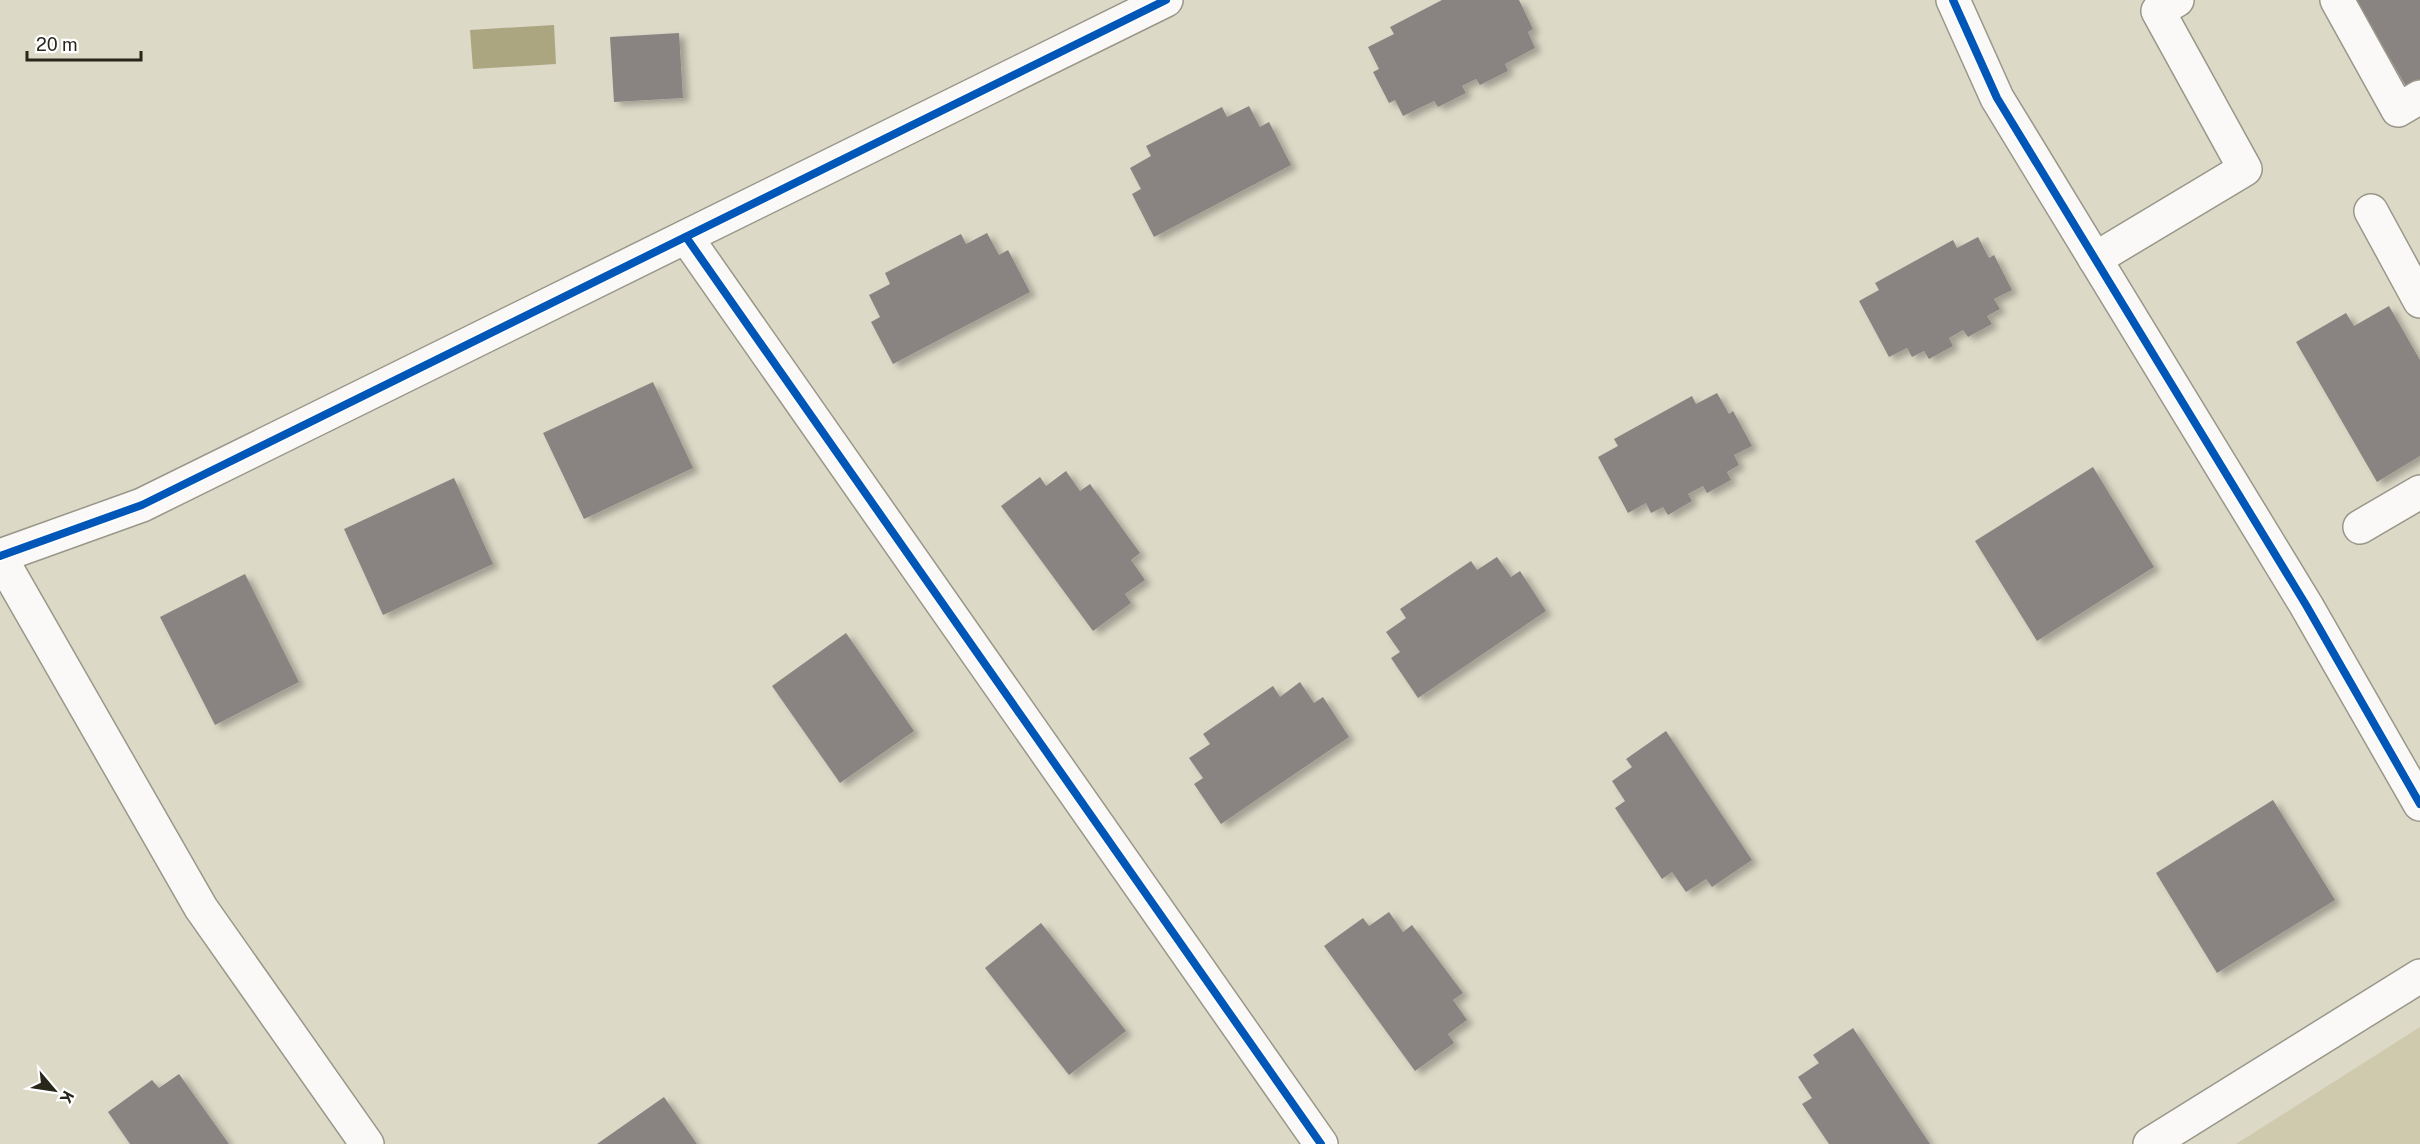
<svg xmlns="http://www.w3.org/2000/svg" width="2420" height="1144" viewBox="0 0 2420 1144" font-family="'Public Sans',sans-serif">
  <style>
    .park { fill: #cfcaad }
    .water { fill: #aca680 }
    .building { fill: #898481; filter: url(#shadow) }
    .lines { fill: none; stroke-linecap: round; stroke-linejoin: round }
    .minor-casing { stroke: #999789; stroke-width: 36 }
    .minor { stroke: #faf9f7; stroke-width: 33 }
    .cycleway-casing { stroke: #fff; stroke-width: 11 }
    .cycleway { stroke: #0057b8; stroke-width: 8 }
  </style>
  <defs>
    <filter id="shadow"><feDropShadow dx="6" dy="4" stdDeviation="3" flood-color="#0004"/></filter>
  </defs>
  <rect width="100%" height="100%" fill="#dcd9c7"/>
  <!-- park -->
  <path class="park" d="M2420,1027v117h-184z"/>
  <!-- water -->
  <path class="water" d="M554,25l2,39 -83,5 -3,-39z"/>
  <!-- building -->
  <g class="building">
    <path d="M1442,0h77l14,29 -5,3 7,16 -30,16 3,7 -28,14 -4,-6 -14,7 4,7 -28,14 -4,-6 -31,15 -8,-16 -6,3 -16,-31 6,-3 -11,-22 26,-13 -4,-7z"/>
    <path d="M2356,0h64v83l-12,7z"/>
    <path d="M679,33l4,65 -69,4 -4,-65z"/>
    <path d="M1249,106l11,21 9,-5 22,43 -137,72 -22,-43 9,-5 -11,-21 21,-12 -5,-10 76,-39 5,10z"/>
    <path d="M987,233l12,22 9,-5 22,42 -137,72 -22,-42 9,-5 -11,-22 21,-11 -5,-11 76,-39 5,10z"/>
    <path d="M1978,237l11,21 5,-3 18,35 -18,9 6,10 -13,7 5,8 -24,13 -5,-7 -14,8 4,8 -24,13 -5,-8 -12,6 -5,-9 -18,9 -30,-56 20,-11 -4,-7 78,-43 4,8z"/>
    <path d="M2389,306l31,54v96l-43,26 -81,-140 50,-29 8,13z"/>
    <path d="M653,382l40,86 -109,51 -41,-86z"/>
    <path d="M1717,393l12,21 4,-3 19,35 -18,9 5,10 -12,7 4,8 -24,13 -4,-7 -15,8 4,7 -24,14 -5,-8 -12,6 -5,-10 -18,10 -30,-56 20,-11 -4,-7 78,-43 4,8z"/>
    <path d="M2093,467l61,100 -117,74 -62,-100z"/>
    <path d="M1066,471l14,20 10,-7 50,69 -9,7 14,20 -20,14 6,9 -38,28 -92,-125 39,-29 6,9z"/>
    <path d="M454,478l39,86 -110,51 -39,-86z"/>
    <path d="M1497,557l14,20 9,-6 26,40 -128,87 -27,-40 9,-6 -14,-20 20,-14 -6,-9 71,-48 6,9z"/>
    <path d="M245,574l54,108 -84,43 -55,-108z"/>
    <path d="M846,633l68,98 -74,52 -68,-97z"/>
    <path d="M1300,682l14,21 9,-6 26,40 -128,87 -27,-40 9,-6 -14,-20 21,-14 -7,-10 70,-48 7,11z"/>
    <path d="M1666,731l86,129 -40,27 -6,-8 -20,13 -14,-20 -10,7 -47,-71 10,-7 -13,-20 20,-14 -6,-8z"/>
    <path d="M2273,800l62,100 -118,73 -61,-100z"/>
    <path d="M1389,912l14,20 9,-7 51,68 -10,7 14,20 -19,14 6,9 -39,28 -91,-125 39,-28 6,8z"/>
    <path d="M1041,923l85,108 -57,44 -84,-107z"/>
    <path d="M1853,1028l77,116h-101l-27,-40 10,-6 -14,-21 21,-14 -6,-8z"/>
    <path d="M179,1074l50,70h-99l-22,-32 44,-32 7,8z"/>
    <path d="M664,1097l33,47h-100z"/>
  </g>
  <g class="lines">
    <!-- minor casing -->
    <g class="minor-casing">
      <g id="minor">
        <path d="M1953,0l44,98 309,507 114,199"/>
        <path d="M2337,0l61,110 22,-13"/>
        <path d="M2371,211l49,90"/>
        <path d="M686,237l635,907"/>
        <path d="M2095,259l150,-90 -87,-158 19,-11"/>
        <path d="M2360,527l60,-35"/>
        <path d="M0,556l142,-51 1024,-505"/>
        <path d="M0,557l201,351 166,236"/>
        <path d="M2150,1144l270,-168"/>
      </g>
    </g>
    <!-- minor -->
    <use href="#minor" class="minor"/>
    <!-- cycleway casing -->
    <g class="cycleway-casing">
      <g id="cycleway">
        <path d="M1953,0l44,98 309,507 114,199"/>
        <path d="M686,237l635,907"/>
        <path d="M0,556l142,-51 1024,-505"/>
      </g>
    </g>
    <!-- cycleway -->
    <use href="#cycleway" class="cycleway"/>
  </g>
  <!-- north arrow -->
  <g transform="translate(54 1090) rotate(119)" stroke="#ffffff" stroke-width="4.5" paint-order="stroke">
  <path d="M0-4.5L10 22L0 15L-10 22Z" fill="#29261a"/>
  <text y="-9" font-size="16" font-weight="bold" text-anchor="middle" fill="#29261a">K</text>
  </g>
  <!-- scale -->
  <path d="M27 51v9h114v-9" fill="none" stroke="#29261a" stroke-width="3"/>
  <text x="36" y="51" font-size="18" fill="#29261a" stroke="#ffffff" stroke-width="4.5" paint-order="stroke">20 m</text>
</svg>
